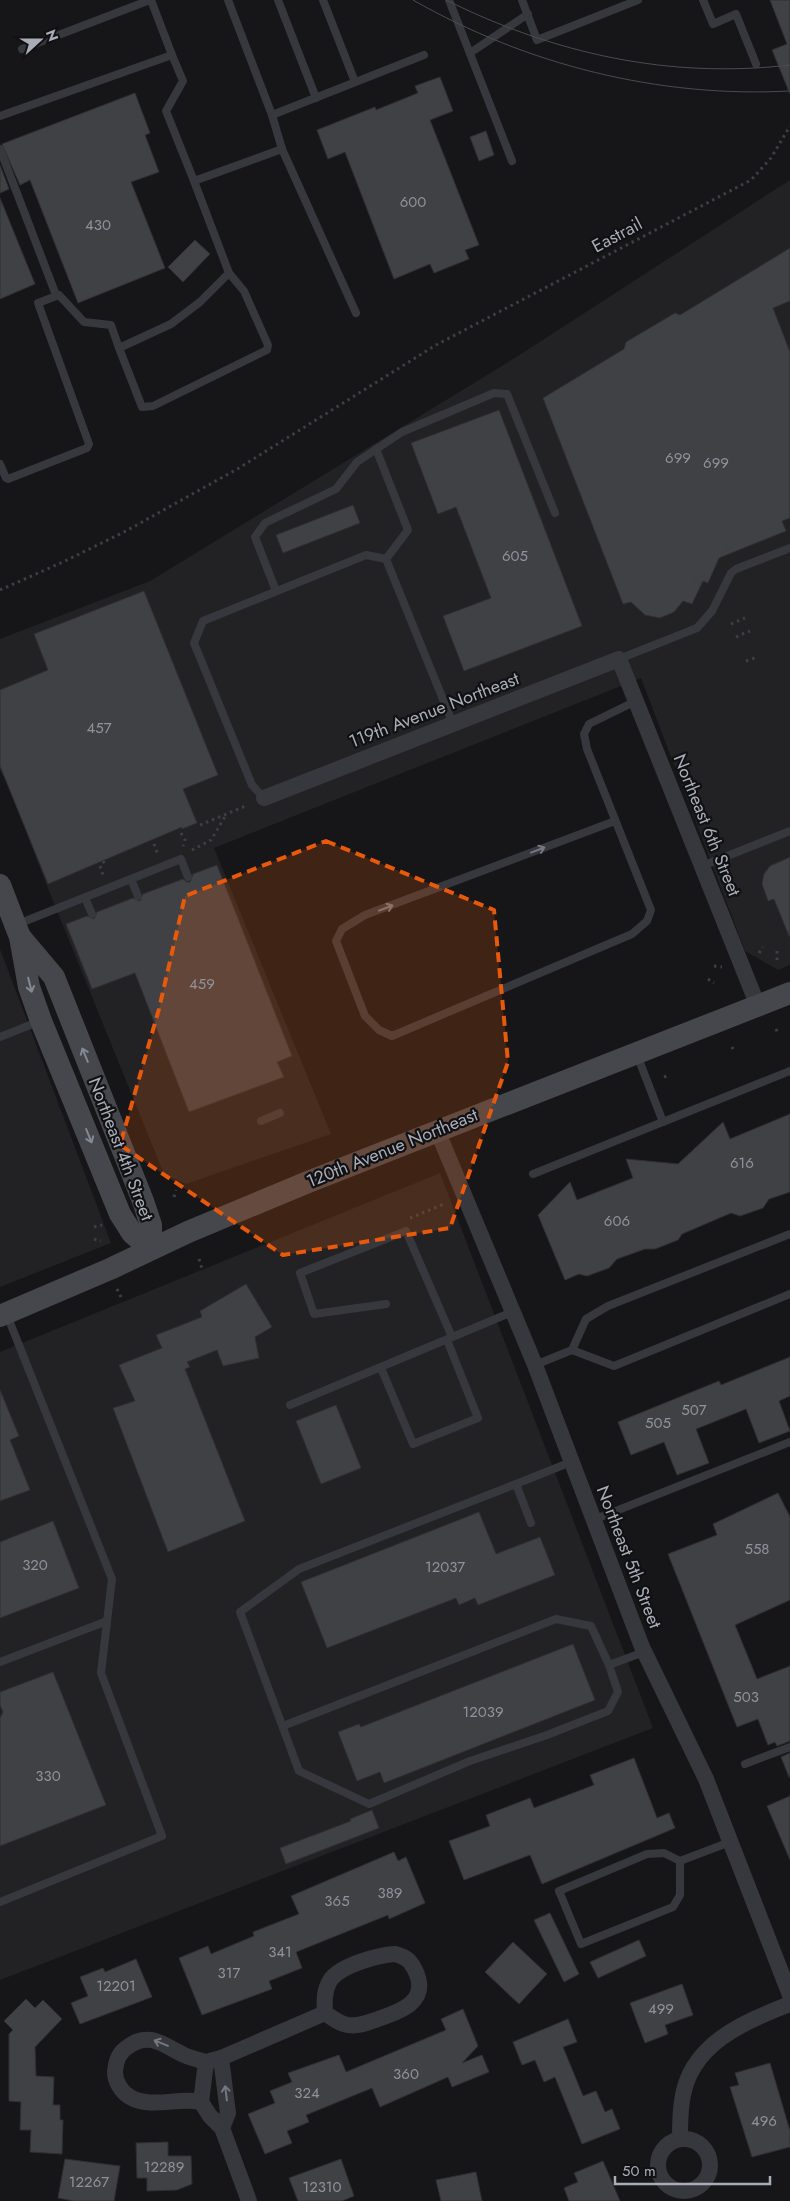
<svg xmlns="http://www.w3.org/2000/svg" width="790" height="2201" viewBox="0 0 790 2201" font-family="Jost,sans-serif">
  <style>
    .built { fill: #222225 }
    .building { fill: #404145; stroke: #303034 }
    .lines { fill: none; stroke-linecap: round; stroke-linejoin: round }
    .path { stroke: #3d3f44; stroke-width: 3; stroke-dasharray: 2.5 4; stroke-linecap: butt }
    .lane { stroke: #37383d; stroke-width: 8 }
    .street { stroke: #37383d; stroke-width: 16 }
    .secondary { stroke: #45474d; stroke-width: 22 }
    .tram { stroke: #4a4c52; stroke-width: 1 }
    .oneway { stroke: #757881 }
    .oneway2 { stroke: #858993 }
    .marked { fill: #e8590c; fill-opacity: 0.2; stroke: #e8590c; stroke-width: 4; stroke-dasharray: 10 6; stroke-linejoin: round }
    .labels { text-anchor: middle; stroke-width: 4.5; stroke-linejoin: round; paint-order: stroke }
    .number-label { font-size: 15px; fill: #8e929b }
    .street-label { font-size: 18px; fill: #a8adb8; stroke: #111113 }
  </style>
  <rect width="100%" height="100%" fill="#161618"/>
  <!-- built -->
  <g class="built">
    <path d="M790,180v785l-12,5 -33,-19 -104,-273 -427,170 117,286 -145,50 -22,-10 -113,-278 -45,-116 -6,-10v-131l150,-58 368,-225z"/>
    <path d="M0,949l111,294 -111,44z"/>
    <path d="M440,1173l213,555 -653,252v-628z"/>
  </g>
  <!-- building -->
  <g class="building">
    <path d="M770,0h20v94l-18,-44 15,-6z"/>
    <path d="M440,77l13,34 -23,9 49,125 -14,5 4,9 -35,14 -4,-9 -36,15 -49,-127 -17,7 -11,-29 58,-23 1,3 42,-17 -3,-7z"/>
    <path d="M135,93l15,40 -5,2 14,37 -28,10 34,86 -87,35 -48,-123 -10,5 -18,-41z"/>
    <path d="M486,131l8,24 -15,6 -9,-24z"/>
    <path d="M0,165l9,24 -9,4z"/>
    <path d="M0,198l35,86 -35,15z"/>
    <path d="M195,240l15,14 -27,28 -15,-15z"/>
    <path d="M790,248v53l-17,7 17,44v166l-8,3 4,10 -67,27 -11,25 -5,-2 -11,23 -9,-3 -9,11 -14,6 -15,-3 -14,-13 -8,2 -80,-206 81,-49 2,-7 49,-29 5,2z"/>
    <path d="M499,410l83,216 -118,45 -21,-55 48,-18 -35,-91 -18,7 -27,-71z"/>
    <path d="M353,505l7,18 -77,30 -7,-18z"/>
    <path d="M144,591l74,184 -35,14 14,34 -15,6v-2l-134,57 -48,-118v-76l48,-20 -14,-36z"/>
    <path d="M790,857v79h-1l-15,-37 -6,2 -6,-17 2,-10 6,-8z"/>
    <path d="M217,865l75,191 -15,6 7,15 -95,35 -54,-139 -43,16 -26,-65 21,-8 7,3 3,-7 36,-14 7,3 3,-7 40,-15 4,3h3l3,-8z"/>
    <path d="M790,1114v78l-21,7 -6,9 -23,8 -9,-3 -49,21 -4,6 -23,9h-10l-28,10 -8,9 -22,8 -8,-2 -14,6 -27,-65 32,-33 7,18 56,-22 -7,-19 52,5 45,-42 7,17z"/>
    <path d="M246,1284l26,43 -17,10 4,21 -36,8 -6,-16 -30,12 3,5 -5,2 60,152 -77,31 -55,-144 22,-7 -16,-36 43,-17 -6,-13 46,-18 -2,-6z"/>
    <path d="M790,1357v39l-11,5 11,30 -31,12 -13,-34 -50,20 13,34 -32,12 -13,-33 -33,13 -13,-33 101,-41 2,4z"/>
    <path d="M0,1390l19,46 -9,4 20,50 -30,11z"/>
    <path d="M336,1405l25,63 -40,16 -25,-63z"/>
    <path d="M778,1493l12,24v83l-55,25 22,54 33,-13v75l-13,5 -2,-4 -7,3 -10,-26 -21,8 -69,-173 49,-19 -4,-11z"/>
    <path d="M479,1512l17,42 44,-17 15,38 -77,30 -3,-7 -16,7 -3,-7 -129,50 -26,-66z"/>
    <path d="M53,1521l26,67 -79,30v-76z"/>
    <path d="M573,1644l22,56 -211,83 -4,-11 -23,9 -19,-49 21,-8 2,3z"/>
    <path d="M53,1672l53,133 -106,41v-128l3,-6 -3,-7v-13z"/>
    <path d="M790,1753v24h-1l-8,-20z"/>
    <path d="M634,1758l23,60 12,-5 6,15 -133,56 -12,-29 -66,25 -15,-39 41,-15 -4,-11 44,-17 4,10 60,-23 -4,-10z"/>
    <path d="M790,1796v64l-23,-54z"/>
    <path d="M372,1810l7,18 -93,36 -6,-16 71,-27 -1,-2z"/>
    <path d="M394,1852l4,9 8,-4 19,46 -36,16 -1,-4 -92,37 6,16 -33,13 3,8 -70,26 -23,-57 29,-12 3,8 43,-18 -1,-4 46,-18 -8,-18z"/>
    <path d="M550,1913l29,61 -15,8 -30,-62z"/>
    <path d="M639,1940l7,16 -48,22 -8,-16z"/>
    <path d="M513,1942l34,32 -28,30 -34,-32z"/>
    <path d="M136,1959l16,38 -72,27 -9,-21 17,-7 -8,-19 23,-9 2,4z"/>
    <path d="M682,1984l11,31 -28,10 3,9 -23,9 -15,-40z"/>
    <path d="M26,1999l9,9 8,-8 19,19 -27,28 1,29 18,1 -1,28h7v15h3l-1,34 -32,-2 1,-22h-11l1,-28 -12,-1v-67l4,-4 -9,-9z"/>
    <path d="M463,2009l15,37 -16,17 20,-8 7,17 -37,15 -4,-10 -68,30 -8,-19 -66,27 3,7 -22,9 5,12 -27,11 -17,-40 27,-11 -5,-12 22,-9 -4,-9 51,-18 7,17 100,-42 -5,-11z"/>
    <path d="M568,2019l9,23 -14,5 20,49 13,-5 9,21 7,-3 8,20 -38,15 -27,-67 -11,5 -9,-22 -13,5 -9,-23z"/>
    <path d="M770,2063l20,68v16l-38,10 -22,-70 9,-2 -4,-12z"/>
    <path d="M168,2142v14h23l1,28 -15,6 -30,1v-13h-10l-1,-35z"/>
    <path d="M65,2159l55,7 -6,35h-40l-16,-3z"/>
    <path d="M341,2159l13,37 -12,5h-44l-9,-23z"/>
    <path d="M603,2161l17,40h-51l-5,-13 14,-6 -4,-9z"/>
    <path d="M476,2172l6,29h-41l-5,-21z"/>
  </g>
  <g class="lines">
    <!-- path -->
    <g class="path">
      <path d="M726,543l3,7"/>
      <path d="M693,580l10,5"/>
      <path d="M0,590l63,-28 63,-31 113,-63 197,-123 315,-165 20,-22 19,-32"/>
      <path d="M731,624l14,-6"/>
      <path d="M736,637l14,-6"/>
      <path d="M746,661l11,-4"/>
      <path d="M200,825l48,-20"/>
      <path d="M181,833l4,7 -2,6"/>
      <path d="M154,844l4,11"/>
      <path d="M192,850l19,-10 15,-25"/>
      <path d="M103,861l2,3"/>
      <path d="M100,866l3,9"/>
      <path d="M759,953l4,-6"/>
      <path d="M777,960v-10"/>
      <path d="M714,966l8,1"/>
      <path d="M708,979l6,4"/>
      <path d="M776,1029l1,3"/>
      <path d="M732,1047l1,2"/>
      <path d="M664,1077l5,-2"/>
      <path d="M174,1197l2,-7"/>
      <path d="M410,1218l34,-14"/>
      <path d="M94,1227l8,-2"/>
      <path d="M94,1239l7,2"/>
      <path d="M199,1259l3,10"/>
      <path d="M117,1289l4,8"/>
    </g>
    <!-- lane -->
    <g class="lane">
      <path d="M228,0l44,115"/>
      <path d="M278,0l38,98"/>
      <path d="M323,0l32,82"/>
      <path d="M449,0l63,161"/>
      <path d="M522,0l15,40 101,-40"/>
      <path d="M703,0l10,24 23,-10 20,50"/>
      <path d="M22,49l128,-49"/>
      <path d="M470,53l58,-39"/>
      <path d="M172,55l11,26 -17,30 28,70 88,-32 74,164"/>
      <path d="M0,116l172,-61 -21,-55"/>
      <path d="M0,149l56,146"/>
      <path d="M282,149l-10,-34 152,-60"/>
      <path d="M194,181l35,92 15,18 24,54 -1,5 -114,56 -11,1 -23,-59 52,-24 29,-22 29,-29"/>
      <path d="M376,449l32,81 -22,29"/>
      <path d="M0,464l6,14 2,1 79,-31 2,-4 -51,-141 21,-8 25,27 27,3 8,23"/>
      <path d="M276,591l-21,-54 10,-14 71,-34 21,-27 45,-30 92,-39 13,1 48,119"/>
      <path d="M619,659l78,-31 15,-17 19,-38 5,-4 54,-21"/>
      <path d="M264,798l-12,-13 -58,-142 9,-22 163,-66 20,4 67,165"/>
      <path d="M615,821l-250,94 -23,14 -6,12 29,75 14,14 13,6 240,-102 15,-13 4,-11 -64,-161 -3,-15 5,-10 47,-23"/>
      <path d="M702,866l88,-35"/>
      <path d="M131,879l7,17"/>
      <path d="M85,898l7,16"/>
      <path d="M18,924l163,-65 7,18"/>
      <path d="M0,1037l40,-16"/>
      <path d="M637,1055l26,67"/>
      <path d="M261,1121l19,-8"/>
      <path d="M533,1174l257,-103"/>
      <path d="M386,1304l-72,10 -14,-41 106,-42 46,106"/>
      <path d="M572,1350l14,-31 22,-13 182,-72"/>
      <path d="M535,1365l37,-15 42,16 176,-72"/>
      <path d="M381,1368l32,76 65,-26 -31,-78"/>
      <path d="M290,1405l222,-93"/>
      <path d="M516,1484l-217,85 -59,43 59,159 70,33 101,-43 77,-26 61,-24 10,-19 -9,-27"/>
      <path d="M593,1520l197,-78"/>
      <path d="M531,1523l-15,-39 55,-22"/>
      <path d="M0,1662l107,-41"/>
      <path d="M283,1726l273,-107 35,7 18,39 35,-13"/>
      <path d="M745,1764l45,-17"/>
      <path d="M680,1861l-16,-8 -17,1 -88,37 22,53 92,-37 7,-12v-34l50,-19"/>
      <path d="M0,1902l162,-66 -61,-163 11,-94 -105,-264"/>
    </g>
    <!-- street -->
    <g class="street">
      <path d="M264,798l355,-139 139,347"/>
      <path d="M437,1130l98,235 107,282 64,132 84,216"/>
      <path d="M395,1954c11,3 15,6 20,16 15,31 -13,41 -37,49 -9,3 -19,8 -30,6 -8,-1 -16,-7 -23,-12 -1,-12 -1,-24 6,-34 11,-14 47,-24 64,-25z"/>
      <path d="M221,2058l7,55 -6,15"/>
      <path d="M206,2062l-5,40 9,14 12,12 27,73"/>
      <path d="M206,2062l15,-4 104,-45"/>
      <path d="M201,2102c-23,-5 -50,7 -71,-5 -9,-5 -15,-16 -15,-25 1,-12 4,-20 14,-26 21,-15 36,0 55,9 7,3 15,5 22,7"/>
      <circle cx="684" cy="2165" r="26"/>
      <path d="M680,2139c0,-13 0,-26 2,-38 7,-57 62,-79 108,-97"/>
    </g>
    <!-- secondary -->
    <g class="secondary">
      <path d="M0,885l20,52 9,50 12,34 79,193 12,19 19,16"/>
      <path d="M22,939l32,38 89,224 8,24v24"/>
      <path d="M0,1316l110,-47 78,-37 120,-50 482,-189"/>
    </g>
    <!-- tram -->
    <g class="tram">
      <path d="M413,0c114,65 246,98 377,91"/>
      <path d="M446,0c109,54 223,79 344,65"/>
    </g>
  </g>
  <!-- one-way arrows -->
  <defs><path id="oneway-shaft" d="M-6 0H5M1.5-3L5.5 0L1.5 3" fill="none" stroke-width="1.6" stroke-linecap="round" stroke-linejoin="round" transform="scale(1.25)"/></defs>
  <g class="oneway">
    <use href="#oneway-shaft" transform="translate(538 850) rotate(-21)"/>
    <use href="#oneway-shaft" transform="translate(386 908) rotate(-21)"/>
    <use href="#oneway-shaft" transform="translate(161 2043) rotate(-158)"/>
    <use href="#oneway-shaft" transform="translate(226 2093) rotate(-97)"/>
  </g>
  <g class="oneway2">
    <use href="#oneway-shaft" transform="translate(30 985) rotate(76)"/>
    <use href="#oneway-shaft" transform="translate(85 1055) rotate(-112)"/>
    <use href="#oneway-shaft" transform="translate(89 1136) rotate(68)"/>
  </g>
  <!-- marked area -->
  <path class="marked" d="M326,841l168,69 14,152 -58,166 -167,27 -163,-110 39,-136 26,-113z"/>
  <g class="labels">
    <!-- number labels -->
    <g class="number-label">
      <text x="413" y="207">600</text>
      <text x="98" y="230">430</text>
      <text x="678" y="463">699</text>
      <text x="716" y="468">699</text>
      <text x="515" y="561">605</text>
      <text x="99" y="733">457</text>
      <text x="202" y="989">459</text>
      <text x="742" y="1168">616</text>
      <text x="617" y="1226">606</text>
      <text x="694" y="1415">507</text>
      <text x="658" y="1428">505</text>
      <text x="757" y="1554">558</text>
      <text x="35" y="1570">320</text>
      <text x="445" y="1572">12037</text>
      <text x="746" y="1702">503</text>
      <text x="483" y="1717">12039</text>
      <text x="48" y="1781">330</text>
      <text x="390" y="1898">389</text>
      <text x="337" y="1906">365</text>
      <text x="280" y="1957">341</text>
      <text x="229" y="1978">317</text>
      <text x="116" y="1991">12201</text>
      <text x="661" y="2014">499</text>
      <text x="406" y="2079">360</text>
      <text x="307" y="2098">324</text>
      <text x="764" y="2126">496</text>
      <text x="164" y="2172">12289</text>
      <text x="89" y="2187">12267</text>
      <text x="322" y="2192">12310</text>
    </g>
    <!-- street labels -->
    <g class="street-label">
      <text transform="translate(617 235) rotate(-28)" y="6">Eastrail</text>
      <text transform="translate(434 710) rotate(-21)" y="6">119th Avenue Northeast</text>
      <text transform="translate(707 825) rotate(68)" y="6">Northeast 6th Street</text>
      <text transform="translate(392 1148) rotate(-22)" y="6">120th Avenue Northeast</text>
      <text transform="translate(121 1149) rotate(69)" y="6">Northeast 4th Street</text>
      <text transform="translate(629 1557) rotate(69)" y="6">Northeast 5th Street</text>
    </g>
  </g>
  <!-- north arrow -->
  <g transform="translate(40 40) rotate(69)" stroke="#111113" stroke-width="4" paint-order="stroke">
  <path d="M0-4L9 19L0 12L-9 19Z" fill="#a8adb8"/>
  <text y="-8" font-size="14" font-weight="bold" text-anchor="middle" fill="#a8adb8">N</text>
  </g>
  <!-- scale -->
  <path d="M615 2176v8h155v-8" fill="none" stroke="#a8adb8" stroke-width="2.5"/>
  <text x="622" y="2176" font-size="15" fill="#a8adb8" stroke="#111113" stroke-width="4" paint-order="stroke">50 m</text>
</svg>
